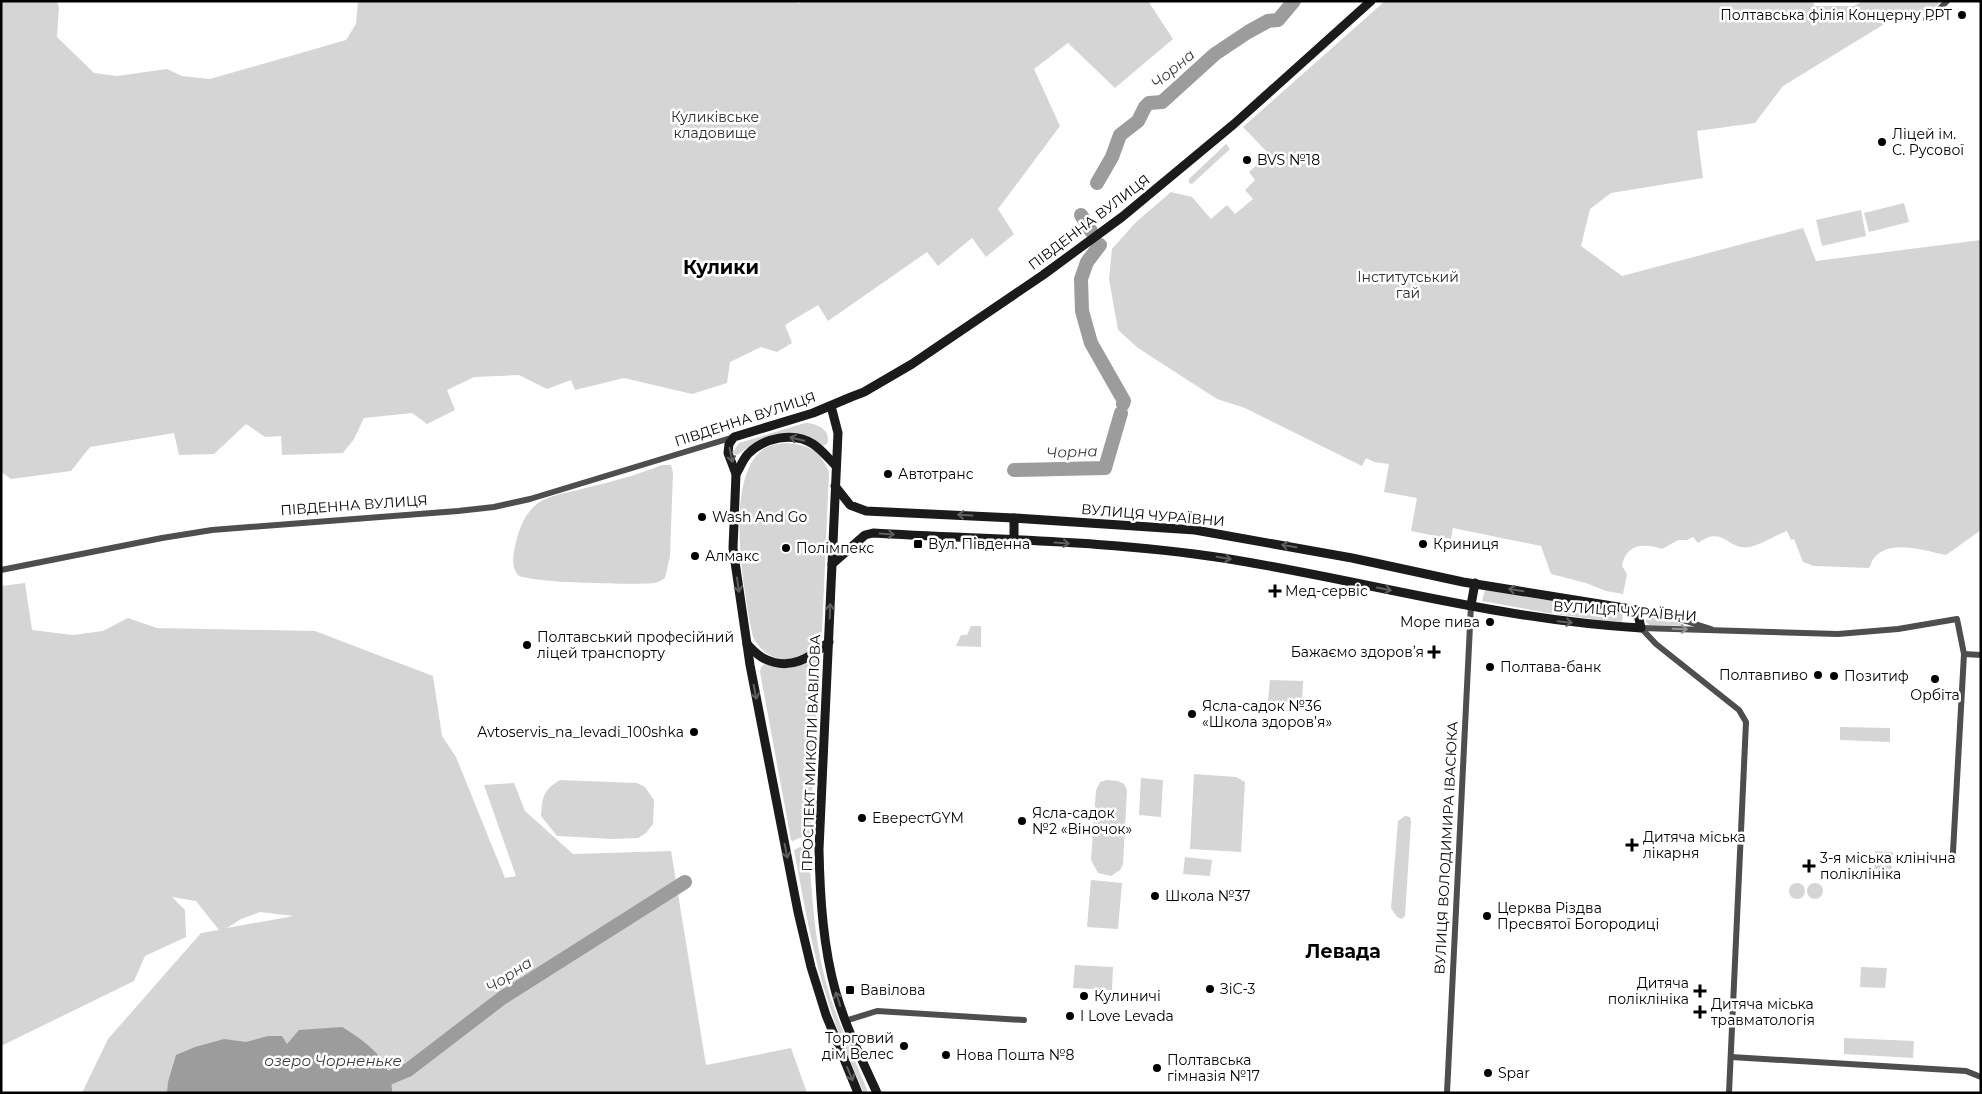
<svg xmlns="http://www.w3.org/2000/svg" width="1982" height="1094" viewBox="0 0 1982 1094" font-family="Montserrat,sans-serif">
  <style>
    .green { fill: #d5d5d5; fill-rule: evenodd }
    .water { fill: #9c9c9c }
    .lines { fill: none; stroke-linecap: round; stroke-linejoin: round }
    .river { stroke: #9c9c9c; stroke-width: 14 }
    .street { stroke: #4e4e4e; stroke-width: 6 }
    .secondary { stroke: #1b1b1b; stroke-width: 9 }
    .oneway { stroke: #5f5f5f }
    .oneway2 { stroke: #959595 }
    .poi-dot { fill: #000; stroke: #fff; stroke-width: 2 }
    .labels { text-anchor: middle; stroke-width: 5; stroke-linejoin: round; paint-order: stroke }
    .poi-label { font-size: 14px; fill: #000; stroke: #fff; text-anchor: start }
    .park-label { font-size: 14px; fill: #2c2c2c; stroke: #fff }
    .street-label { font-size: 14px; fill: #000; stroke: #fff }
    .water-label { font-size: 15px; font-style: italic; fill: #3d3d3d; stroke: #fff }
    .district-label { font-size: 19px; font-weight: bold; fill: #000; stroke: #fff }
  </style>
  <rect width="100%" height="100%" fill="#fff"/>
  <!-- green -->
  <g class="green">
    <path d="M1,1h56l2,6 -2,30 37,36 23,3 50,-7 15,7 28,3 136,-39 10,-16 2,-23h438l3,3 1,-3h348l25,38 -58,49 -47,-45 -34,26 26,57 -62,83 16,25 -28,23 -14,-19 -34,28 -11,-14 -99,69 -10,-16 -33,20 7,18 -15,9 -16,-5 -31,15 -3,21 -35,11 -68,-16 -49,12 -4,-10 -24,9 -28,-14 -45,2 -27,13 8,20 -28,14 -15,-11 -48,5 -10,21 -11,14 -61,2 -1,-19 -16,1 -19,-13 -32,30 -35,1 -5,-22 -84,14 -19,24 -60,8 -10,-7z"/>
    <path d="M1385,1h428l1,5h40l9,-5h78l-9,10 -33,4 -116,71 -28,37 -58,8 6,47 -92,15 -21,16 -9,37 41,30 181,-48 13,33 165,-21v290l-35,25c-20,-4 -56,-17 -72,3 -2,2 -3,7 -5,10l-55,-2 -11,-4 -9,-23 -3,1 -4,-9c-11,4 -27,14 -38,16 -21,4 -25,-23 -51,-4l-5,-6 -6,3h-9l-16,9c-19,-6 -36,-5 -40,17l5,8 -4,20 -17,-3 -20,-8 -35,-9 -10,-28 -88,-18 -2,11 -40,-8 6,-33 -33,-6 5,-28 -15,-2 -8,-4 -4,8 -117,-58 -28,-9 -79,-51 -20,-18 -9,-51 3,-30 23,-26 36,-31 21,5 19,22 16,-14 8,9 18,-15 -8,-9 10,-10 -6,-8 20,-18 -26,-27z"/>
    <path d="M1226,144l4,5 -38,35 -3,-1v-4z"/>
    <path d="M1904,203l5,19 -40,10 -5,-19z"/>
    <path d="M1861,210l5,26 -44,10 -6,-26z"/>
    <path d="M805,423c12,0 27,7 22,21l-4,2c-34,-21 -56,-13 -86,9l-5,-2 7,-10z"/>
    <path d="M786,443c23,2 33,6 43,29l-7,160c-3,6 -6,13 -10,17 -20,19 -48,11 -59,-12 -9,-42 -29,-155 8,-186 7,-6 16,-7 25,-8z"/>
    <path d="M662,465h9l2,8 -3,83 -5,22c-4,2 -6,4 -10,5 -16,2 -129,0 -137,-8 -8,-9 -4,-23 -2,-33 4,-15 9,-29 22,-39 10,-7 28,-10 40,-13 28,-7 57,-14 84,-25z"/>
    <path d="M25,583l7,47 41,5 30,-4 25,-13 29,10 158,3 118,45 9,60 14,21 49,121 11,-2 -32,-91 30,-2 11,28 48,43 98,-3 35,214 85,-17 16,45h-725l26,-54 93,-106 18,-3 -23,-29 -24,-4 13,13 1,27 -41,19 -11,25 -133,65v-460zM260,912l34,4 -67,12 14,-9z"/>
    <path d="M1485,590l138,22 -1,11 -74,-10 -66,-12z"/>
    <path d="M1652,616l31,8v2l-34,-1 -3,-3v-4z"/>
    <path d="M971,626h10v21l-25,-1 5,-11h6z"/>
    <path d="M813,659l4,1 2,4 -9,169 -17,8 -2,-1 -31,-168 1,-5 4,-3c19,5 31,5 48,-5z"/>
    <path d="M1270,680l33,1 -1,22 -34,-2z"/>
    <path d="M1840,727l50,1v14l-50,-2z"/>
    <path d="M1194,774l42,3 9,5 -4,70 -51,-3z"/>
    <path d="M1141,778l22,2 -2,37 -22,-2z"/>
    <path d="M560,780l77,3 8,4 9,13 -1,24 -7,9 -8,5 -25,1 -56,-3 -16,-20c1,-19 2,-26 19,-36z"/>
    <path d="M1107,780l11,1 6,3 3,6 -4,74 -3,6 -9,6 -13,-3 -7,-13 5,-70 4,-8z"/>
    <path d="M1405,816l5,1 1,5 -6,94 -3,3 -5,-2 -6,-9 7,-87z"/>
    <path d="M804,845l5,8c3,41 5,82 15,122 10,40 28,77 43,115v3h-3c-13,-29 -26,-59 -35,-89 -17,-50 -25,-102 -35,-154z"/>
    <path d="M1875,851l18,1 -2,28 -17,-1z"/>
    <path d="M1185,857l27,3 -2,16 -27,-2z"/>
    <path d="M1091,880l31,3 -4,46 -31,-2z"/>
    <circle cx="1815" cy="891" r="8"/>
    <circle cx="1797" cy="891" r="8"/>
    <path d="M1075,965l38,2 -1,23 -39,-2z"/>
    <path d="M1861,967l26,1 -2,20 -25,-1z"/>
    <path d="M1844,1038l70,3 -1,17 -69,-4z"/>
  </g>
  <!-- water -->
  <path class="water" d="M342,1027c25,15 51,34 50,66h-225l1,-11 8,-27 19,-8 29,-8 22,3 22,-6h14l5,8 12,-14z"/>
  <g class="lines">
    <!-- river -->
    <g class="river">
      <path d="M1097,183l15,-26 8,-22 18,-14 7,-14 4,-4 13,-1 53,-48 33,-22 20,-11 10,-1 16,-19"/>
      <path d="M1081,215l10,16"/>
      <path d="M1100,245l-13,17 -6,17 1,32 9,32 33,58 -1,3"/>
      <path d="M1014,470l91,-2 16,-55"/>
      <path d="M352,1093l56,-23 94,-72 183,-116"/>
    </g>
    <!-- street -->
    <g class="street">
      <path d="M1926,19l6,-2 15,-16"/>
      <path d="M1,570l161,-32 50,-8 246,-19 36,-4 36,-8 204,-62"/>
      <path d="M1637,610l33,6 41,13"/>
      <path d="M1641,628l197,6 60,-5 59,-10 7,35 -11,198"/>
      <path d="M1641,628l15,16 83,66 7,12 -17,371"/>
      <path d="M1964,654l17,1"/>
      <path d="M845,1021l32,-10 147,9"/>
      <path d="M1731,1057l235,14 15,6"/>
      <path d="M1447,1093l24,-488"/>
    </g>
    <!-- secondary -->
    <g class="secondary">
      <path d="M831,406l7,27 -19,416c1,49 4,98 17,144 10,35 26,67 41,100"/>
      <path d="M736,474c4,-6 7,-15 12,-20 15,-16 46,-23 65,-10 9,6 16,15 23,22"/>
      <path d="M1014,540v-22"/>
      <path d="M832,564l33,-29 8,-2c116,7 234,7 350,25 139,22 276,62 418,70l-4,-18 -174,-28 -111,-24 -157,-28 -181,-12 -148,-7 -16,-6 -15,-19"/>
      <path d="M1471,605l4,-22"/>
      <path d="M747,644c5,5 11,12 18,15 25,12 45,-1 64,-17"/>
      <path d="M858,1093l-32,-78 -15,-48 -13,-55 -48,-247 -17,-117 3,-74 -8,-21 1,-9 5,-7 79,-24 38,-16 13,-5 48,-28 131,-89 79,-58 112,-93 137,-123"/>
    </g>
  </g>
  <!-- one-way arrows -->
  <defs><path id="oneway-shaft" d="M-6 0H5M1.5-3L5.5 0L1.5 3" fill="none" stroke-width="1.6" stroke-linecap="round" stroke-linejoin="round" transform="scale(1.25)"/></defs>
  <g class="oneway">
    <use href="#oneway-shaft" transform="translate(797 439) rotate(-167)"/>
    <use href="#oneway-shaft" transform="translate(731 455) rotate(78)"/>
    <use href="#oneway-shaft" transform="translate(965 515) rotate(-177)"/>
    <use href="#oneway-shaft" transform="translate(887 534) rotate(4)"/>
    <use href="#oneway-shaft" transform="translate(1062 543) rotate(4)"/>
    <use href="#oneway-shaft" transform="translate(1289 546) rotate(-170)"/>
    <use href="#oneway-shaft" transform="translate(1224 558) rotate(9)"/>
    <use href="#oneway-shaft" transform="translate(738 585) rotate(82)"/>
    <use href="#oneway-shaft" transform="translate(1384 589) rotate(11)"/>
    <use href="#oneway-shaft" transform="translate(1516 590) rotate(-171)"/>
    <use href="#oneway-shaft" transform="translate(830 611) rotate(-88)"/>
    <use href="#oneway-shaft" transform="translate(1565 622) rotate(6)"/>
    <use href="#oneway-shaft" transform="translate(755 692) rotate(79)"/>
    <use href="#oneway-shaft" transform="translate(786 851) rotate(79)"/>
    <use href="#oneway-shaft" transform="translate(838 999) rotate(-108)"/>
    <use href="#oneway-shaft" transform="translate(850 1074) rotate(67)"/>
  </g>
  <use class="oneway2" href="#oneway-shaft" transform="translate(1680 629) rotate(2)"/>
  <!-- markers -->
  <g class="poi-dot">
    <circle cx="1962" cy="15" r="5"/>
    <circle cx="1882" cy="142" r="5"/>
    <circle cx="1247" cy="160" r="5"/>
    <circle cx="888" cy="474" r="5"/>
    <circle cx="702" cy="517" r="5"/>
    <rect x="913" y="539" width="10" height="10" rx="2.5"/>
    <circle cx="1423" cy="544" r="5"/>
    <circle cx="786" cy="548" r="5"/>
    <circle cx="695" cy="556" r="5"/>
    <path d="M1272.5 583.5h5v5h5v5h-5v5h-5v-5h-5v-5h5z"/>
    <circle cx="1490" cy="622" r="5"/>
    <circle cx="527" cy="645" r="5"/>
    <path d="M1431.5 644.5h5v5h5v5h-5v5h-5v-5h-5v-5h5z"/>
    <circle cx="1490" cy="667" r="5"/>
    <circle cx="1818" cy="675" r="5"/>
    <circle cx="1834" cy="676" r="5"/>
    <circle cx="1935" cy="679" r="5"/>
    <circle cx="1192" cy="714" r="5"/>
    <circle cx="694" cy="732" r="5"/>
    <circle cx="862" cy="818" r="5"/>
    <circle cx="1022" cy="821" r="5"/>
    <path d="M1629.5 837.5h5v5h5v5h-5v5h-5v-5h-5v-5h5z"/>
    <path d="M1806.5 858.5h5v5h5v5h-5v5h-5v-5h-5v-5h5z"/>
    <circle cx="1155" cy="896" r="5"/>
    <circle cx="1487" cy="916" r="5"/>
    <circle cx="1210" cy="989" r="5"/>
    <rect x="845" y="985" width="10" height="10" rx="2.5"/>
    <path d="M1697.5 983.5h5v5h5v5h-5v5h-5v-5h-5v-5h5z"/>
    <circle cx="1084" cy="996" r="5"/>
    <path d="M1697.5 1004.5h5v5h5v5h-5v5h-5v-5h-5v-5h5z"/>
    <circle cx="1070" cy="1016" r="5"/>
    <circle cx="904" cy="1046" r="5"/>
    <circle cx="946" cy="1055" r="5"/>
    <circle cx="1157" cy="1068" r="5"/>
    <circle cx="1488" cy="1073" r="5"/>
  </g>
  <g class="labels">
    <!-- poi labels -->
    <g class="poi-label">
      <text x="1952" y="20" text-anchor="end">Полтавська філія Концерну РРТ</text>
      <text x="1892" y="139">Ліцей ім.<tspan x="1892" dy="16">С. Русової</tspan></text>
      <text x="1257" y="165">BVS №18</text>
      <text x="898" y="479">Автотранс</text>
      <text x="712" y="522">Wash And Go</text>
      <text x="928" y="549">Вул. Південна</text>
      <text x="1433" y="549">Криниця</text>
      <text x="796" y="553">Полімпекс</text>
      <text x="705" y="561">Алмакс</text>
      <text x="1285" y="596">Мед-сервіс</text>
      <text x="1480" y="627" text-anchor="end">Море пива</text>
      <text x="537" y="642">Полтавський професійний<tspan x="537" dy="16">ліцей транспорту</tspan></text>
      <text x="1424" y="657" text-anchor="end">Бажаємо здоровʼя</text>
      <text x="1500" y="672">Полтава-банк</text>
      <text x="1808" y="680" text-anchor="end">Полтавпиво</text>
      <text x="1844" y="681">Позитиф</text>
      <text x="1935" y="700" text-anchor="middle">Орбіта</text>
      <text x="1202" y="711">Ясла-садок №36<tspan x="1202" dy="16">«Школа здоров’я»</tspan></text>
      <text x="684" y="737" text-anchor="end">Avtoservis_na_levadi_100shka</text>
      <text x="1032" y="818">Ясла-садок<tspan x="1032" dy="16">№2 «Віночок»</tspan></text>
      <text x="872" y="823">ЕверестGYM</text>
      <text x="1643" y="842">Дитяча міська<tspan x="1643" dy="16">лікарня</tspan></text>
      <text x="1820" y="863">3-я міська клінічна<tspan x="1820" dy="16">поліклініка</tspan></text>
      <text x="1165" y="901">Школа №37</text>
      <text x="1497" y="913">Церква Різдва<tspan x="1497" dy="16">Пресвятої Богородиці</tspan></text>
      <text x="1689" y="988" text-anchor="end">Дитяча<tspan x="1689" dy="16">поліклініка</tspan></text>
      <text x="1220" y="994">ЗіС-3</text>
      <text x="860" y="995">Вавілова</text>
      <text x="1094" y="1001">Кулиничі</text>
      <text x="1711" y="1009">Дитяча міська<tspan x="1711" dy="16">травматологія</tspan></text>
      <text x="1080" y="1021">I Love Levada</text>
      <text x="894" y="1043" text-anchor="end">Торговий<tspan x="894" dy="16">дім Велес</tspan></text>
      <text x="956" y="1060">Нова Пошта №8</text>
      <text x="1167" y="1065">Полтавська<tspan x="1167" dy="16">гімназія №17</tspan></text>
      <text x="1498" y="1078">Spar</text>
    </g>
    <!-- park labels -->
    <g class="park-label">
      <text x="715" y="122">Куликівське<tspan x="715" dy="16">кладовище</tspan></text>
      <text x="1408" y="282">Інститутський<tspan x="1408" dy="16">гай</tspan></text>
    </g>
    <!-- street labels -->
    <g class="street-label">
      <text transform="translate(1089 222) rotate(-37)" y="5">ПІВДЕННА ВУЛИЦЯ</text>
      <text transform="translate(745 419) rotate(-18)" y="5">ПІВДЕННА ВУЛИЦЯ</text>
      <text transform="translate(354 505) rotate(-4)" y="5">ПІВДЕННА ВУЛИЦЯ</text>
      <text transform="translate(1153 515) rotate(5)" y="5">ВУЛИЦЯ ЧУРАЇВНИ</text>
      <text transform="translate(1625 611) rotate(4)" y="5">ВУЛИЦЯ ЧУРАЇВНИ</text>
      <text transform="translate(811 753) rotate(-88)" y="5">ПРОСПЕКТ МИКОЛИ ВАВІЛОВА</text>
      <text transform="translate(1446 848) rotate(-87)" y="5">ВУЛИЦЯ ВОЛОДИМИРА ІВАСЮКА</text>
    </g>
    <!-- water labels -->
    <g class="water-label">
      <text transform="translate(1173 69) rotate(-40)" y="5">Чорна</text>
      <text transform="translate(1072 452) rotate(-2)" y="5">Чорна</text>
      <text transform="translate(509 975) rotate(-33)" y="5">Чорна</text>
      <text x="333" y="1066">озеро Чорненьке</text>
    </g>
    <!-- district labels -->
    <g class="district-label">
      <text x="721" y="274">Кулики</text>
      <text x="1343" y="958">Левада</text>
    </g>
  </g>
  <!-- border -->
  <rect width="1982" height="1094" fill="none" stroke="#000000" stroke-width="5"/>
</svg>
